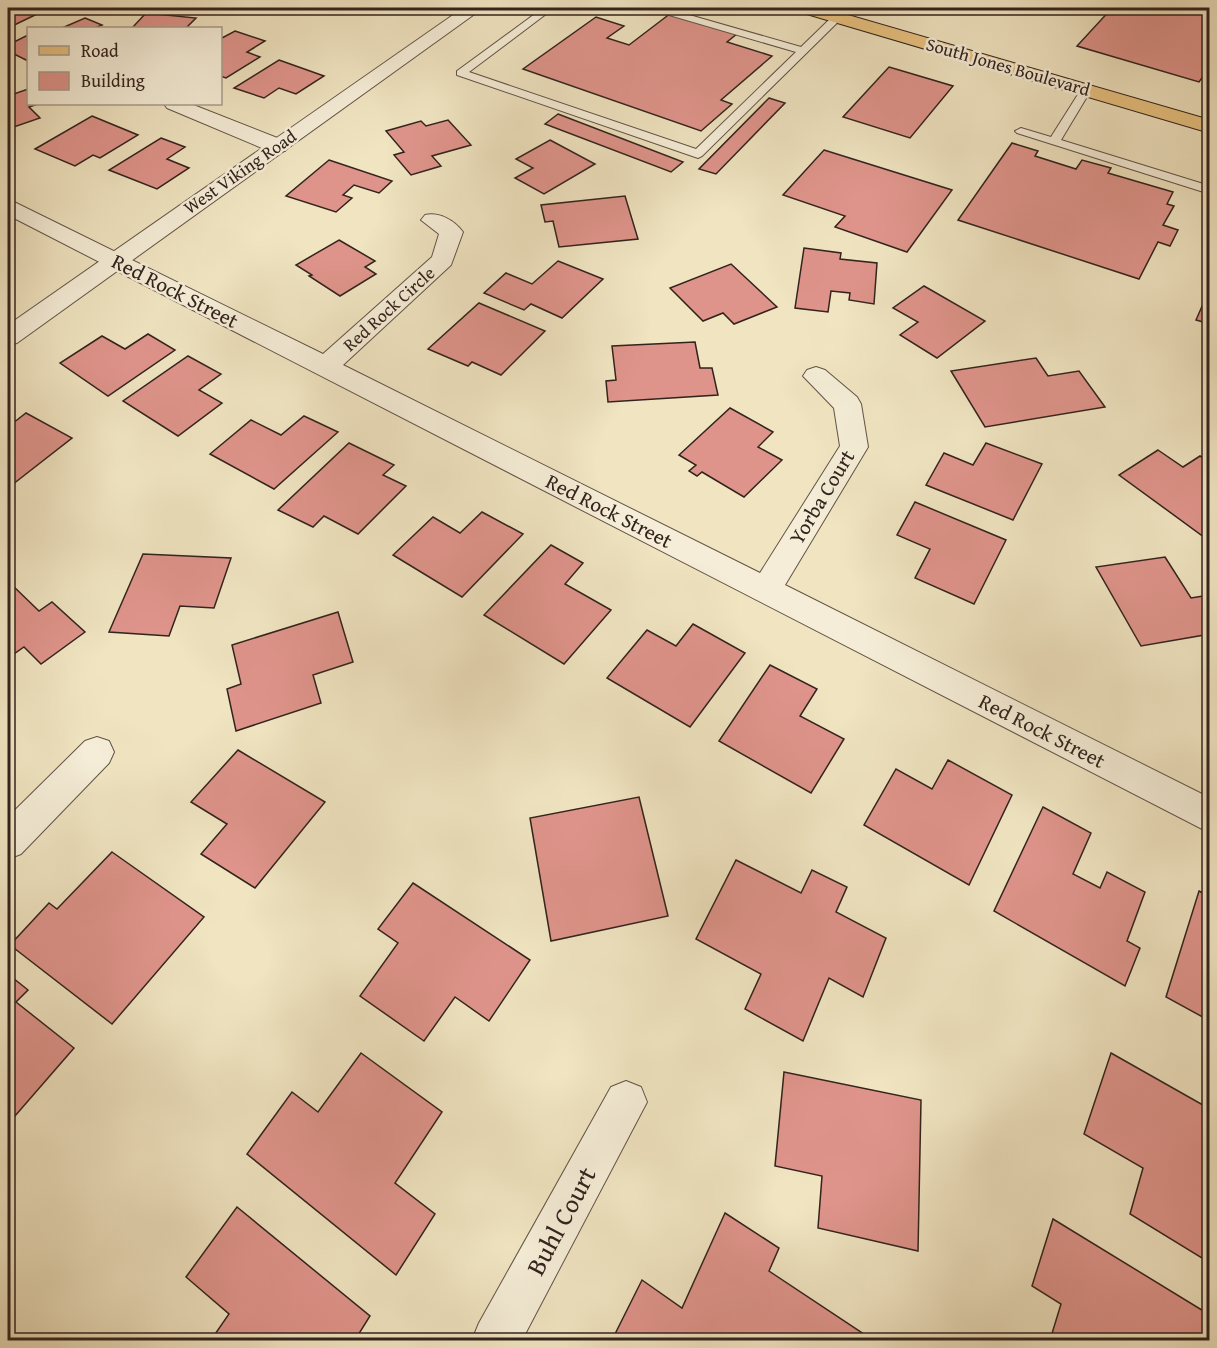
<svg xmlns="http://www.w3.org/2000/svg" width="1217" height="1348" viewBox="0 0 1217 1348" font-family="'Gentium Book Plus',serif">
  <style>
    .building { fill: #df948b; stroke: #32231d; stroke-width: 1.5 }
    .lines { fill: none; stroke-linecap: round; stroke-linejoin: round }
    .service-casing { stroke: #625346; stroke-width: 2 }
    .minor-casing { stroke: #625346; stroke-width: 2 }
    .tertiary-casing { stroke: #625346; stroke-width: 2 }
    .primary-casing { stroke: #32231d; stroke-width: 2 }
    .service { fill: #f5edd7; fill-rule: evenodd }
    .minor { fill: #f5edd7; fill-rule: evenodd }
    .tertiary { fill: #f5edd7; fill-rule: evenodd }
    .primary { fill: #e8c280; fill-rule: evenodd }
    .labels { text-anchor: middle; stroke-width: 5; stroke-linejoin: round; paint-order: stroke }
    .far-street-label { font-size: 18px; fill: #32231d; stroke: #f5edd7 }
    .street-label { font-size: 21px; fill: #32231d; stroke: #f5edd7 }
    .near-street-label { font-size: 26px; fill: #32231d; stroke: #f5edd7 }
  </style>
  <rect width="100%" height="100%" fill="#f0e4c1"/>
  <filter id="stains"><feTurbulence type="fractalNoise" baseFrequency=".00333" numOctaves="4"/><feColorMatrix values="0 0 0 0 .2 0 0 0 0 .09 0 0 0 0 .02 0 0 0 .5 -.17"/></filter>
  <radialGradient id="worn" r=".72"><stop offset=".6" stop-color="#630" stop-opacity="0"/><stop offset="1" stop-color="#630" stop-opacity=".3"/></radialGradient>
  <!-- building -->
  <g class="building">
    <path d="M8,8h7l20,7 -27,13z"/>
    <path d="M1112,8h67l31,8v51l-11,15 -122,-36z"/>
    <path d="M146,13l50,5 -10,10h-54z"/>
    <path d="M671,13l67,20 -11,9 45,14 -51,44 11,4 -31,27 -178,-62 73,-52 28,9 -17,12 22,7z"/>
    <path d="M85,18l17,7 -7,3h-33z"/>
    <path d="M235,31l30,10 -18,11 13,5 -34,21 -6,-2v-37z"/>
    <path d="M28,35v26l-20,-10v-6z"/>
    <path d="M279,60l45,16 -28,18 -17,-6 -15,10 -30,-10z"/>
    <path d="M889,67l64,19 -43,52 -67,-21z"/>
    <path d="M28,89v15h10l-9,3 11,11 -32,11v-33z"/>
    <path d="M769,98l16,5 -69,71 -17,-5z"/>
    <path d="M558,114l125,48 -12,10 -126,-48z"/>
    <path d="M92,116l46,19 -38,23 -7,-3 -18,11 -40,-17z"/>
    <path d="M448,120l23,25 -39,11 9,10 -30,9 -17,-20 10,-3 -18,-21 35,-10 5,5z"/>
    <path d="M161,138l24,9 -18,12 22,9 -32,21 -48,-19z"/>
    <path d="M550,140l45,24 -51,30 -29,-16 18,-10 -17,-9z"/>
    <path d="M1012,143l26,8 -3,5 41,13 6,-9 29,8 -3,5 65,19 -6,12 7,2 -11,19 15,5 -8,16 -12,-4 -19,37 -181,-59z"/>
    <path d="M824,150l128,40 -45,62 -72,-25 10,-11 -62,-21z"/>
    <path d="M329,160l63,21 -13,12 -25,-8 -11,10 9,3 -16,14 -50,-16z"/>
    <path d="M625,196l13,43 -79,8 -6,-26 -8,1 -4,-17z"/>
    <path d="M339,240l36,21 -10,6 11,7 -36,22 -31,-20 3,-1 -16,-10z"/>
    <path d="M804,248l37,5 -1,6 37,4 -3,41 -25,-4 1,-7 -19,-2 -3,21 -33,-4z"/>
    <path d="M558,261l45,18 -41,39 -31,-14 -7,6 -40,-17 22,-20 26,11z"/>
    <path d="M731,264l46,43 -43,17 -11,-11 -20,8 -33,-33z"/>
    <path d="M924,286l61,35 -48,37 -37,-23 18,-13 -25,-14z"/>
    <path d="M1210,288v36l-14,-4z"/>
    <path d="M479,303l66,28 -44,44 -29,-13 -4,4 -40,-17z"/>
    <path d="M148,334l27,16 -67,46 -48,-33 42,-27 23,13z"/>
    <path d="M695,342l5,26h12l6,27 -110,7 -2,-21 10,-1 -4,-34z"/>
    <path d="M188,356l33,18 -22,16 23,13 -44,33 -55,-35z"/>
    <path d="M1036,358l12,18 31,-5 26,36 -120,20 -34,-56z"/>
    <path d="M730,408l43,24 -15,15 24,13 -38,37 -42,-25 -5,4 -8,-5 7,-6 -17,-10z"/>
    <path d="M26,413l46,25 -64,50v-61z"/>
    <path d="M304,416l34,16 -64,57 -64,-35 41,-34 30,15z"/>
    <path d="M349,443l45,22 -11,10 23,11 -48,48 -34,-18 -11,11 -35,-17z"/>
    <path d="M986,443l56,21 -29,56 -87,-35 18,-32 29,12z"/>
    <path d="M1158,450l25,17 17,-11 10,6 -2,78 -89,-65z"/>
    <path d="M915,502l91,38 -32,64 -59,-26 15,-29 -33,-14z"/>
    <path d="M482,512l41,22 -61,63 -69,-42 40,-38 27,16z"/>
    <path d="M551,545l32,18 -18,21 46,26 -47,54 -80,-49z"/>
    <path d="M143,554l88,4 -17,50 -34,-2 -11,30 -60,-4z"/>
    <path d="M1165,557l26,41 19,-3v39l-69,12 -45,-79z"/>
    <path d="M11,584l28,27 13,-9 33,30 -44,32 -17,-17 -16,11v-72z"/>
    <path d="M338,612l15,50 -40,13 8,28 -85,28 -9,-42 14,-5 -9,-39z"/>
    <path d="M693,624l52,29 -55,74 -83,-49 40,-48 29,16z"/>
    <path d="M770,665l47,24 -17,27 44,23 -33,54 -92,-52z"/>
    <path d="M238,750l87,52 -70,86 -54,-34 26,-30 -36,-22z"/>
    <path d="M948,760l64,35 -43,90 -105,-60 32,-56 36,20z"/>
    <path d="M639,797l29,119 -117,25 -21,-123z"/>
    <path d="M1043,807l48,26 -18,41 27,14 7,-16 38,20 -18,49 13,7 -15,38 -131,-75z"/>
    <path d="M112,852l92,65 -92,107 -102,-79 39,-42 8,6z"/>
    <path d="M736,860l65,33 11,-23 35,17 -11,25 50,26 -23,59 -34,-19 -26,63 -58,-32 16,-35 -65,-35z"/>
    <path d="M413,883l117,77 -41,61 -34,-24 -31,44 -64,-45 38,-53 -20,-14z"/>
    <path d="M1199,891l11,6v124l-44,-24z"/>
    <path d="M8,974l20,16 -12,12 58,46 -66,76z"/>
    <path d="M361,1053l81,59 -47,71 40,31 -39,61 -149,-121 45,-62 26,20z"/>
    <path d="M1111,1053l99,56v154l-80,-49 13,-46 -59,-34z"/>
    <path d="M784,1072l137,28 -3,151 -100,-23 4,-52 -47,-10z"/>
    <path d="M237,1207l133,109 -15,24h-144l18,-26 -43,-37z"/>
    <path d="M725,1213l54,35 -10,23 98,65 -1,4h-254l30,-60 40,28z"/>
    <path d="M1053,1219l157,96v25h-160l11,-36 -29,-18z"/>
  </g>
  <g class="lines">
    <!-- service casing -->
    <g class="service-casing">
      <g id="service">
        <path d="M543,8h11l-85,64 227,77 100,-97 -144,-42 -1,-2h14l136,39 33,-32 9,2 -141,139 -4,2 -241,-83v-4z"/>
        <path d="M1086,87l5,3 -30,50 149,46v8l-193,-61 -2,-2 6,-3 30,9 31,-49z"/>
      </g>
    </g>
    <!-- minor casing -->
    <g class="minor-casing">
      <g id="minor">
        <path d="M164,104h27l94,37 3,5 -3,5 -8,1 -8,-1 -102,-43z"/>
        <path d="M8,199l315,155 109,-97 7,-23 -18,-14 4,-5c14,-3 29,5 38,17l-12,33 -108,100 417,208 80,-127 -6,-38 -31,-32 4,-6 9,-3 9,3 32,27 4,7 7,43 -83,138 425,213v35l-1202,-618z"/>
        <path d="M97,737l12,4 5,11 -5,11 -88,91 -13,5v-42l77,-76z"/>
        <path d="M626,1081l15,6 6,15 -125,238h-50l7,-17 132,-236z"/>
      </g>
    </g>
    <!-- tertiary casing -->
    <g class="tertiary-casing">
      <path id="tertiary" d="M463,8h20l-466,335 -9,2v-20z"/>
    </g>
    <!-- primary casing -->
    <g class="primary-casing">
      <path id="primary" d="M797,8h27l386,112v13l-410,-121z"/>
    </g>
    <!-- service -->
    <use href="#service" class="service"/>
    <!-- minor -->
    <use href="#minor" class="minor"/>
    <!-- tertiary -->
    <use href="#tertiary" class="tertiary"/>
    <!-- primary -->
    <use href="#primary" class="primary"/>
  </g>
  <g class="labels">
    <!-- far-street labels -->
    <g class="far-street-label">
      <text transform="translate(1008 67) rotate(16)" y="6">South Jones Boulevard</text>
      <text transform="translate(240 172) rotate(-35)" y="6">West Viking Road</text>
      <text transform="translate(389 309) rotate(-42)" y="6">Red Rock Circle</text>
    </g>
    <!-- street labels -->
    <g class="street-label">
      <text transform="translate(175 291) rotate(27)" y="7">Red Rock Street</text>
      <text transform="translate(822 497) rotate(-59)" y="7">Yorba Court</text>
      <text transform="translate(609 511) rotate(27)" y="7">Red Rock Street</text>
      <text transform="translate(1042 731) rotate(27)" y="7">Red Rock Street</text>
    </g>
    <!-- near-street labels -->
    <g class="near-street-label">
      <text transform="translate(561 1221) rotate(-62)" y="9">Buhl Court</text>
    </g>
  </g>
  <!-- margin -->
  <rect width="1217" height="1348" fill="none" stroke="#f0e4c1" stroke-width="30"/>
  <rect x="9" y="9" width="1199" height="1330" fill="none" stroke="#32231d" stroke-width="3"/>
  <rect x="15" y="15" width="1187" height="1318" fill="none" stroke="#32231d" stroke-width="1.5"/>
  <!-- legend -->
  <rect x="27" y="27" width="195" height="78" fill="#f5edd7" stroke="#a79c8d" stroke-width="1.5"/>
  <rect x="39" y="46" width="30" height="9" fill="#e8c280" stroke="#a79c8d" stroke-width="1.5"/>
  <text x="81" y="57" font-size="18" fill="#32231d">Road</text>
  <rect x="39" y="72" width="30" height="18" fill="#df948b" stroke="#a79c8d" stroke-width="1.5"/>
  <text x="81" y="87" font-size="18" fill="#32231d">Building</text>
  <rect width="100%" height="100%" filter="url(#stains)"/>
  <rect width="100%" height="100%" fill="url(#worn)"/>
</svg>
